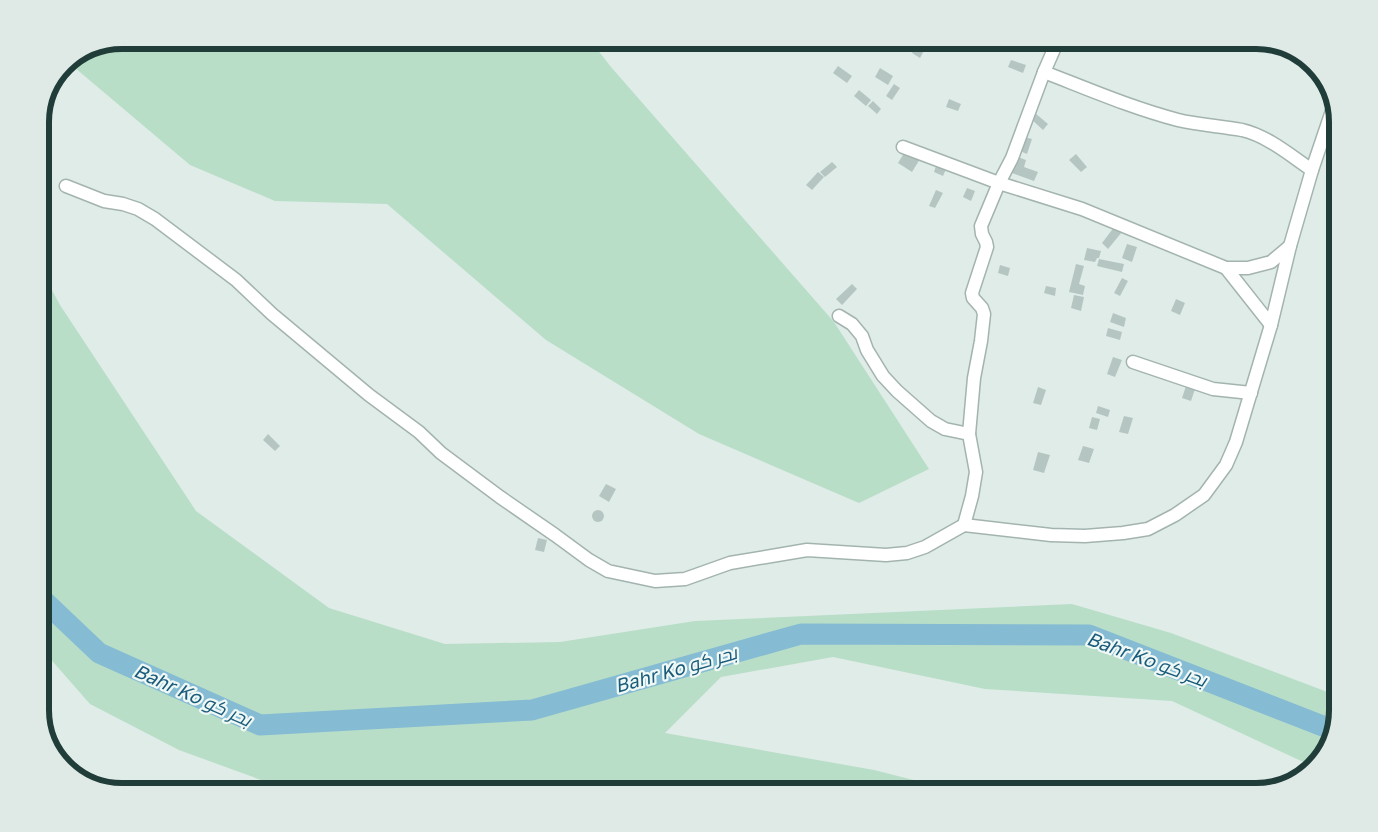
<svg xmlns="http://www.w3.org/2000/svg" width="1378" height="832" viewBox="0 0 1378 832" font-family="'Golos Text',Cairo,sans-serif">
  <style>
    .green { fill: #b8dec8 }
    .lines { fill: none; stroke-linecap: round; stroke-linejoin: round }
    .river { stroke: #85bbd3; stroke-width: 21 }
    .building { fill: #b5c6c2 }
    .minor-casing { stroke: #a3b4b0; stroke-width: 15 }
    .minor { stroke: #fff; stroke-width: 12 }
    .labels { text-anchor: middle; stroke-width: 4.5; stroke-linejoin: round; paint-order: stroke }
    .water-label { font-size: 19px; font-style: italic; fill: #185b7b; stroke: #f0f8f5 }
    .rim { fill: none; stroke: #203d39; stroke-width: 6 }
  </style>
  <rect width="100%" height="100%" fill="#e0ece8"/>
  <!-- green -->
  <g class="green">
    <path d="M122,40h468l21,27 223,255 95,147 -70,34 -160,-69 -153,-94 -159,-136 -112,-3 -85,-36 -122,-103z"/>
    <path d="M40,268l20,37 136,206 133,97 116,36 115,-2 135,-21 377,-17 99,29 167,63v14l-11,41 -15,15 -140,-65 -187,-12 -152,-32 -112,20 -56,56 209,37 87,22h-667l-115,-42 -89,-46 -50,-57z"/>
  </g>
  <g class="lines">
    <!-- river -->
    <path class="river" d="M40,597l59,56 161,72 272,-15 269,-76 288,1 244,95"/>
  </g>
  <!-- building -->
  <g class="building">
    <path d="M919,40l8,5 -7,13 -8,-5z"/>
    <path d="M1011,60l15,5 -3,8 -15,-6z"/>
    <path d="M838,66l14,10 -5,7 -14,-10z"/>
    <path d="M880,68l13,8 -5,9 -13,-8z"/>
    <path d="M894,84l6,4 -8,12 -6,-4z"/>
    <path d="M859,90l12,10 -5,6 -12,-10z"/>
    <path d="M949,99l12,5 -3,7 -12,-4z"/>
    <path d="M873,101l8,8 -4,5 -9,-8z"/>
    <path d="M1035,113l13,11 -5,6 -13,-12z"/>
    <path d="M1024,137l8,2 -5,15 -7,-3z"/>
    <path d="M906,150l14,9 -8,13 -14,-9z"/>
    <path d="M1076,154l11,13 -6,5 -12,-12z"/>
    <path d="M1018,157l8,3 -2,7 14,5 -4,9 -22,-8z"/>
    <path d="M832,162l5,5 -12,10 -5,-5z"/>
    <path d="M937,163l10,4 -4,9 -9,-4z"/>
    <path d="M818,172l6,5 -12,13 -6,-5z"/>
    <path d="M967,188l8,3 -4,10 -8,-4z"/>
    <path d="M936,190l7,3 -8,15 -6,-2z"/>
    <path d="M1115,226l7,6 -14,17 -6,-6z"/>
    <path d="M1127,244l10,3 -5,15 -10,-4z"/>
    <path d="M1087,248l14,3 -2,7h-2l-2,4 -11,-2z"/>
    <path d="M1099,259l25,5 -2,8 -25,-6z"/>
    <path d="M1076,264l8,2 -5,18 6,2 -2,9 -14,-3z"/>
    <path d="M1000,265l10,3 -2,8 -10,-3z"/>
    <path d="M1122,278l6,3 -8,15 -6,-3z"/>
    <path d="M852,284l5,5 -15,16 -6,-6z"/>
    <path d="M1046,286l10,2 -1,8 -11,-3z"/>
    <path d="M1074,295l10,2 -3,14 -10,-3z"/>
    <path d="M1176,299l9,4 -5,12 -9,-4z"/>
    <path d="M1113,313l13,5 -2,9 -14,-5z"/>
    <path d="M1108,328l14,4 -2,8 -14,-4z"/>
    <path d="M1113,357l9,3 -7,17 -8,-3z"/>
    <path d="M1187,383l9,3 -5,15 -9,-3z"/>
    <path d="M1038,387l8,3 -5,15 -8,-2z"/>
    <path d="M1098,406l12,4 -2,7 -12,-4z"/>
    <path d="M1124,416l9,2 -5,16 -9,-2z"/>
    <path d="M1092,417l8,2 -3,11 -8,-2z"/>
    <path d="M268,434l12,12 -5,5 -12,-11z"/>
    <path d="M1083,446l11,3 -5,14 -11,-3z"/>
    <path d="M1038,452l12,3 -6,18 -11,-3z"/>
    <path d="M606,484l10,5 -7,13 -10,-6z"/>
    <circle cx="598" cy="516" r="6"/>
    <path d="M538,538l9,2 -3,12 -9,-2z"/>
  </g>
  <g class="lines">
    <!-- minor casing -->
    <g class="minor-casing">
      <g id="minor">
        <path d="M1044,72c44,17 88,36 134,48 21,5 43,6 64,10 26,6 49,26 70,40"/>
        <path d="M903,147l96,36 83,26 144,59h22l23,-6 19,-16"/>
        <path d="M66,186l38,15 19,3 15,5 17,10 81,61 36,34 97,81 50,37 22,21 59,44 55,38 34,25 19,11 47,10 30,-2 45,-16 77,-13 79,5 21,-2 18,-6 39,-22 87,10 34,1 38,-3 25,-4 27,-14 29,-20 22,-30 10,-23 35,-117 19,-79 22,-76 22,-65"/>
        <path d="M1226,268l45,57"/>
        <path d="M839,316l13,8 10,12 5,14 16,26 14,15 34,30 14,8 24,5"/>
        <path d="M1133,362l80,27 38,4"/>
        <path d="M964,525l8,-29 4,-24 -7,-38 5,-56 7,-37 3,-27 -2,-6 -9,-10 -1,-5 15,-46 -1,-5 -4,-8 -1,-8 18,-43 13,-25 32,-86 14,-32"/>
      </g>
    </g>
    <!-- minor -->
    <use href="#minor" class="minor"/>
  </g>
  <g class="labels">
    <!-- water labels -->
    <g class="water-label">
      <text transform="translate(1147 659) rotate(20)" y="7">Bahr Ko بحر كو</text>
      <text transform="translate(676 669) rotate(-16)" y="7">Bahr Ko بحر كو</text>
      <text transform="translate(193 695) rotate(24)" y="7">Bahr Ko بحر كو</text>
    </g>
  </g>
  <!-- crop -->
  <path d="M0 0H1378V832H0ZM122 49H1256A73 73 0 0 1 1329 122V710A73 73 0 0 1 1256 783H122A73 73 0 0 1 49 710V122A73 73 0 0 1 122 49Z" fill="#dfe9e6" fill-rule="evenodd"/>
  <path class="rim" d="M122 49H1256A73 73 0 0 1 1329 122V710A73 73 0 0 1 1256 783H122A73 73 0 0 1 49 710V122A73 73 0 0 1 122 49Z"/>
</svg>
